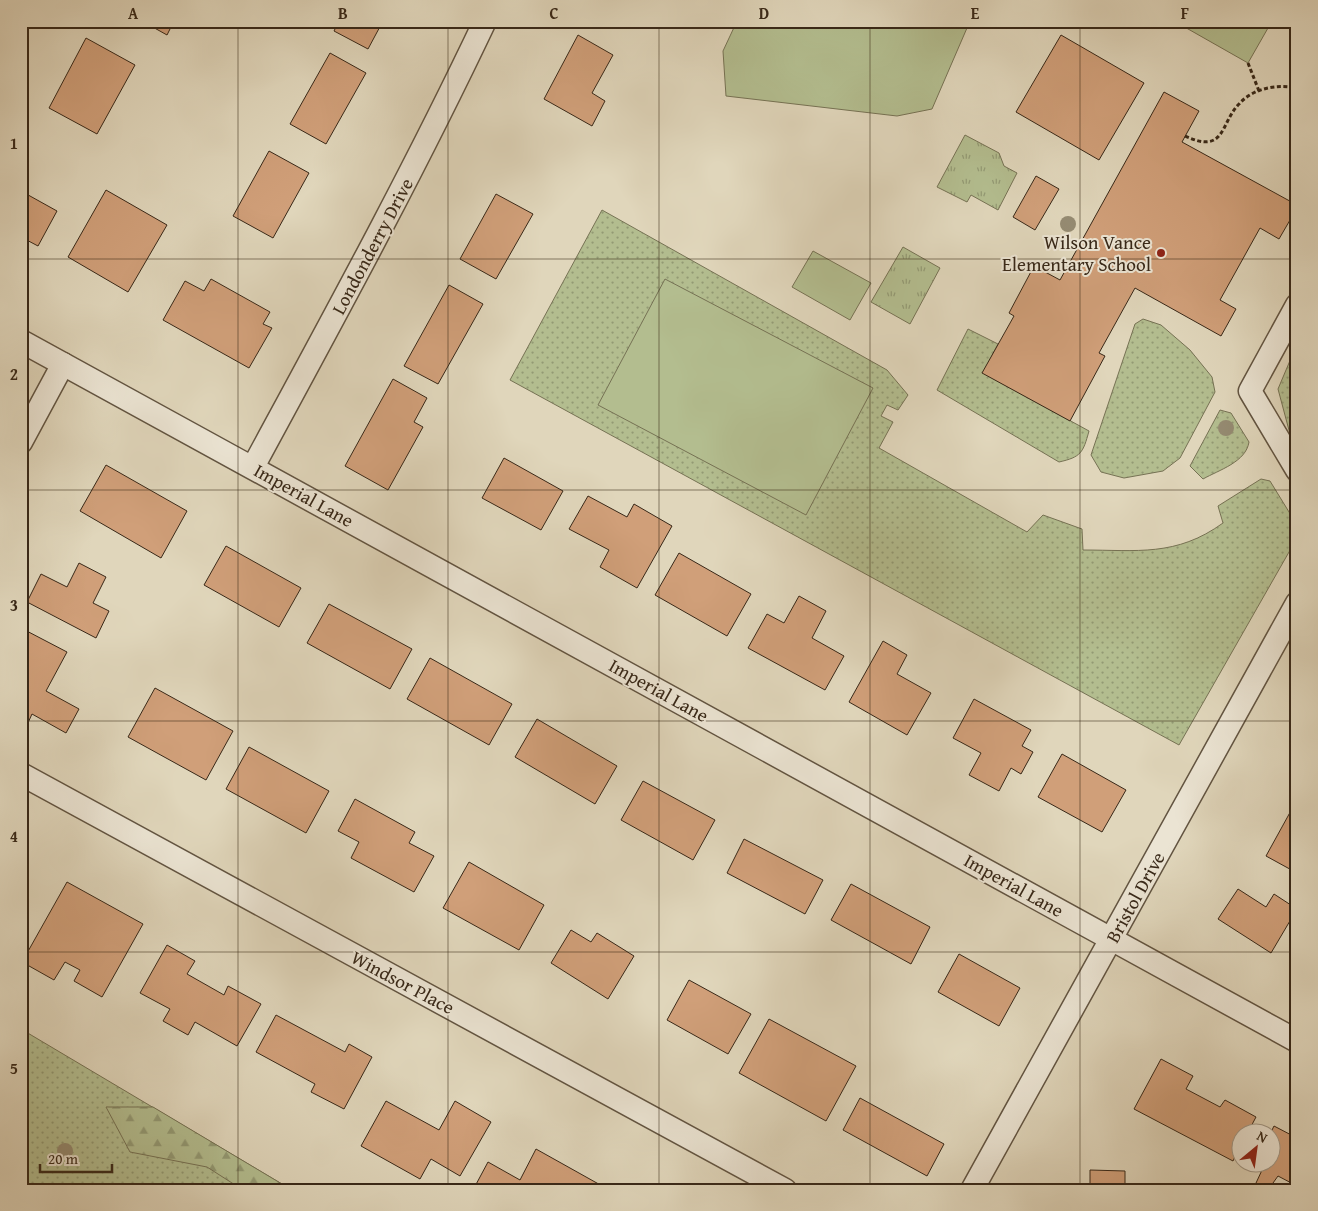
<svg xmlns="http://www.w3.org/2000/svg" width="1318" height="1211" viewBox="0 0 1318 1211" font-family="'Gentium Book Plus',serif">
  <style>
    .grass { fill: url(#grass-dots); stroke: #767254 }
    .forest { fill: url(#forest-firs); stroke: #767254 }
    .park { fill: url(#park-tufts); stroke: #767254 }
    .pitch { fill: #b3bd8f; stroke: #767254 }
    .building { fill: #d09f79; stroke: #382818 }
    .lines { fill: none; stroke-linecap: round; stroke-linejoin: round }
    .minor-casing { stroke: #625441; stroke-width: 25 }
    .path { stroke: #382818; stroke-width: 3; stroke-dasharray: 4 2.5; stroke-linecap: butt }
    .minor { stroke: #ebe4d3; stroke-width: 22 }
    .tree { fill: #958b72 }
    .grid { fill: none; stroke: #382818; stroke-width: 1; stroke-opacity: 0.55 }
    .poi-dot { fill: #8f2418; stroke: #ebe4d3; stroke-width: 2 }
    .labels { text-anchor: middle; stroke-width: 4; stroke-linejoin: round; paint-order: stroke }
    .poi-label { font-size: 19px; fill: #382818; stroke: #ebe4d3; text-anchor: end }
    .street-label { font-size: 19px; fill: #382818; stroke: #ebe4d3 }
    .neatline { fill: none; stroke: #382818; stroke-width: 2 }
    .grid-label { font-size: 16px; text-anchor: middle; font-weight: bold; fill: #382818 }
  </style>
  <defs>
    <pattern id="grass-dots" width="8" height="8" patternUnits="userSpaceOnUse" patternTransform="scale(1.25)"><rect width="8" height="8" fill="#b3bd8f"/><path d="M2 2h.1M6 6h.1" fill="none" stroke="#939a74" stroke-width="1.8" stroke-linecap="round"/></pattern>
    <pattern id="forest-firs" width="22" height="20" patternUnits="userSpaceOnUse" patternTransform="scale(1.25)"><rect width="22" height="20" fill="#b3bd8f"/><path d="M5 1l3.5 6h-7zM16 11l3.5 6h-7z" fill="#939a74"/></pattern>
    <pattern id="park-tufts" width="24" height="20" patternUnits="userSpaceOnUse" patternTransform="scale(1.25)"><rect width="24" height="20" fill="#b3bd8f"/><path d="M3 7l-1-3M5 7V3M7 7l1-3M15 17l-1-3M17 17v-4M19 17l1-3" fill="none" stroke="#939a74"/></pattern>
  </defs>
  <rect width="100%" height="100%" fill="#e0d6bb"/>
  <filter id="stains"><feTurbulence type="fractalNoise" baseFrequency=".004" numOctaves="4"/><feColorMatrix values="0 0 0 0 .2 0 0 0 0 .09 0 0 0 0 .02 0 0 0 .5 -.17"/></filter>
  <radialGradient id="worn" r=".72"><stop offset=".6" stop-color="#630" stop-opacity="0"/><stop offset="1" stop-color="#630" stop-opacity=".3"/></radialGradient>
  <!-- grass -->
  <g class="grass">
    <path d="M602,210l285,160 21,25 -10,15 -11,-5 -6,11 12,6 -14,26 148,84 16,-17 39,14 1,21c54,0 93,7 140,-27l-5,-17 43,-27 9,2 27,44v13l-118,207 -669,-365z"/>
    <path d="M1143,319l18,6 29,25 22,27 3,15 -35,66 -17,13 -39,7 -23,-6 -10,-17 44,-131z"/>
    <path d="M968,329l30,15 -15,29 106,58c-6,22 -8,26 -30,31l-122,-72z"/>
    <path d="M1297,344v103l-7,-13 -12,-45z"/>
    <path d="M1220,410l11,3 18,29c-3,20 -30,28 -46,37l-13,-13z"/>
    <path d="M21,1029l271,161h-271z"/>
  </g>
  <!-- forest -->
  <path class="forest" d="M106,1107h47l139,83h-49l-36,-23 -77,-15z"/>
  <!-- park -->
  <g class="park">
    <path d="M965,135l34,18 5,13 13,7 -19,37 -27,-15 -4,7 -30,-15z"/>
    <path d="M903,247l37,21 -30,56 -39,-22z"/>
  </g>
  <!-- pitch -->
  <g class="pitch">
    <path d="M737,21h233l-38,88 -35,7 -171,-20 -3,-45z"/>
    <path d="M1174,21h98l-24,42z"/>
    <path d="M813,251l58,32 -21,37 -58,-33z"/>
    <path d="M665,279l208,109 -67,127 -208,-110z"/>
  </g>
  <!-- building -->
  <g class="building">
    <path d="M142,21h32l-7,14z"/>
    <path d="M339,21h44l-15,28 -34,-18z"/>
    <path d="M578,35l35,20 -21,38 13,8 -13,25 -48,-27z"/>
    <path d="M1061,35l83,48 -45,77 -83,-48z"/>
    <path d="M86,38l49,27 -38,69 -48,-26z"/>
    <path d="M330,53l36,20 -40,71 -36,-20z"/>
    <path d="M1164,92l35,19 -17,31 115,63v3l-18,31 -19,-11 -40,72 16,9 -15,27 -86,-48 -36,65 6,3 -35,65 -88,-48 32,-57 -5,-3 25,-47 26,14z"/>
    <path d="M269,151l40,22 -36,65 -40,-22z"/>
    <path d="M1036,176l23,13 -24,41 -22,-13z"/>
    <path d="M106,190l61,35 -39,67 -60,-35z"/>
    <path d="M21,191l36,20 -19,35 -17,-9z"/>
    <path d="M496,194l37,20 -37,65 -36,-20z"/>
    <path d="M211,279l59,33 -7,12 9,4 -23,40 -86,-48 22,-39 19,10z"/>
    <path d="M449,285l34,19 -45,80 -34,-18z"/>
    <path d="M393,379l34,19 -13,24 9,5 -35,63 -43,-24z"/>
    <path d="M504,458l59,33 -22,39 -59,-32z"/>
    <path d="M106,465l81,46 -26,47 -81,-47z"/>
    <path d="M588,496l39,21 7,-13 38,22 -35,62 -37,-21 9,-17 -40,-21z"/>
    <path d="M226,546l75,42 -22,39 -75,-42z"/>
    <path d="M679,553l72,41 -24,42 -72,-41z"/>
    <path d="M79,563l27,14 -13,26 16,8 -13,27 -69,-36 14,-28 26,13z"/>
    <path d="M799,596l27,15 -14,27 32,18 -19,34 -77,-42 19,-34 17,9z"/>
    <path d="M329,604l83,45 -22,40 -83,-46z"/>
    <path d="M21,628l46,24 -21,39 33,18 -13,24 -34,-19 -5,11 -6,-3v-54l3,-5 -3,-1z"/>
    <path d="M883,641l24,14 -10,19 34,19 -24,42 -58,-33z"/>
    <path d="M430,658l82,46 -23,41 -82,-46z"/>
    <path d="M155,688l78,43 -27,49 -78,-43z"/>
    <path d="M974,699l57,31 -9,16 11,6 -12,22 -10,-6 -12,23 -30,-16 12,-22 -28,-15z"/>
    <path d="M537,719l80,47 -22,38 -80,-47z"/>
    <path d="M249,747l80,44 -23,42 -80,-44z"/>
    <path d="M1062,754l64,36 -24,42 -64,-35z"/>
    <path d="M643,781l72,39 -22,40 -72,-40z"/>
    <path d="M355,799l60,33 -6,11 25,13 -20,36 -63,-34 8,-16 -21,-11z"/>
    <path d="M1293,807l4,2v64l-31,-17z"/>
    <path d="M744,839l79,41 -18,34 -78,-41z"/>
    <path d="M469,862l75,43 -25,45 -76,-42z"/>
    <path d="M67,882l76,42 -41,73 -28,-16 6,-11 -15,-8 -11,18 -32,-18z"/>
    <path d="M851,884l79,43 -19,37 -80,-44z"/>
    <path d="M1238,889l28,18 8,-13 23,15 -26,44 -53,-34z"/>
    <path d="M571,930l20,12 6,-9 37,23 -26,43 -57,-36z"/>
    <path d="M167,945l28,16 -8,13 37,21 4,-9 33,18 -24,42 -42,-24 -7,13 -25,-14 7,-12 -30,-16z"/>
    <path d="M959,954l61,34 -21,38 -61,-34z"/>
    <path d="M689,980l62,34 -23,40 -61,-34z"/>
    <path d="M276,1015l69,37 4,-8 23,13 -28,52 -33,-17 4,-8 -59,-32z"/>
    <path d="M769,1019l87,47 -30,55 -87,-48z"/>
    <path d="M1161,1059l32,17 -7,13 34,18 5,-7 31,17 -9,17h-7v12l-7,15 -99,-52z"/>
    <path d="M860,1098l84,46 -17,32 -84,-46z"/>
    <path d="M386,1101l53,29 16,-29 36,21 -31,54 -29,-17 -11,20 -59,-33z"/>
    <path d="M1274,1126l23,12v48l-19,-10 -10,14 -12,-7 7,-15 -8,-4h15v-30z"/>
    <path d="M536,1149l68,38 -1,3h-130l15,-28 32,18z"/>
    <path d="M1090,1170l35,1v19h-41v-3h6z"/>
  </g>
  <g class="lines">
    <!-- minor casing -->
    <g class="minor-casing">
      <g id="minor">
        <path d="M1297,305l-47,86 47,79"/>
        <path d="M21,341l1276,700"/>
        <path d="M21,442l42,-78"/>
        <path d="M253,467c80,-148 160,-294 232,-446"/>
        <path d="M21,774l764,416"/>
        <path d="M972,1190l325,-587"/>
      </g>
    </g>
    <!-- path -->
    <g class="path">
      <path d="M1248,63l11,28"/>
      <path d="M1185,136c41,19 35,-13 54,-32 14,-16 38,-20 58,-16"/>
    </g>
    <!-- minor -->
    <use href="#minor" class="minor"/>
  </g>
  <!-- trees -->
  <g class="tree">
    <circle cx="1068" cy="224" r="8"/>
    <circle cx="1226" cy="428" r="8"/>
    <circle cx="65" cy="1151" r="8"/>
  </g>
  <!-- grid -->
  <path class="grid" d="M238,21v1169M448,21v1169M659,21v1169M870,21v1169M1080,21v1169M21,259h1276M21,490h1276M21,721h1276M21,952h1276"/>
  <!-- markers -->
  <circle class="poi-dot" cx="1161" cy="253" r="5"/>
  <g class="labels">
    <!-- poi labels -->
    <g class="poi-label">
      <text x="1151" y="249">Wilson Vance<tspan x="1151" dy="22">Elementary School</tspan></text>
    </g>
    <!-- street labels -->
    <g class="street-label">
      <text transform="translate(372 246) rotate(-62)" y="7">Londonderry Drive</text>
      <text transform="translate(304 495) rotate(29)" y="7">Imperial Lane</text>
      <text transform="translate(659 690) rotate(29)" y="7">Imperial Lane</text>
      <text transform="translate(1014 885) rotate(29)" y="7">Imperial Lane</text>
      <text transform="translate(1135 897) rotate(-61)" y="7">Bristol Drive</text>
      <text transform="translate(403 982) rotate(28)" y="7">Windsor Place</text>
    </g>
  </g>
  <!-- margin -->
  <rect width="1318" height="1211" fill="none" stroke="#e0d6bb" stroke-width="55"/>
  <!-- north arrow -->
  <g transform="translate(1256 1148) rotate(29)"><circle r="24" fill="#ebe4d3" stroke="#a39988"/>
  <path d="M0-4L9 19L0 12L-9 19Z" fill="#8f2418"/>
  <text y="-8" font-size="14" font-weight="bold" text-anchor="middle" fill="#382818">N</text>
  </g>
  <!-- scale -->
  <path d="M40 1164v8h72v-8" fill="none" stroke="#382818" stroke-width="2.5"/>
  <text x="48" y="1164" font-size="15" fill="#382818" stroke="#ebe4d3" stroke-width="4" paint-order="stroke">20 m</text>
  <rect x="28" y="28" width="1262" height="1156" class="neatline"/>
  <g class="grid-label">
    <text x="133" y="19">A</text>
    <text x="343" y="19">B</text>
    <text x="554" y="19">C</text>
    <text x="764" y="19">D</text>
    <text x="975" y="19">E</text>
    <text x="1185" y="19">F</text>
    <text x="14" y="149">1</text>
    <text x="14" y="380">2</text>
    <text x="14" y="611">3</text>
    <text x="14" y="842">4</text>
    <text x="14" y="1074">5</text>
  </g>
  <rect width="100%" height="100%" filter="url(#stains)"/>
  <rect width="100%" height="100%" fill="url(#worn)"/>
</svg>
